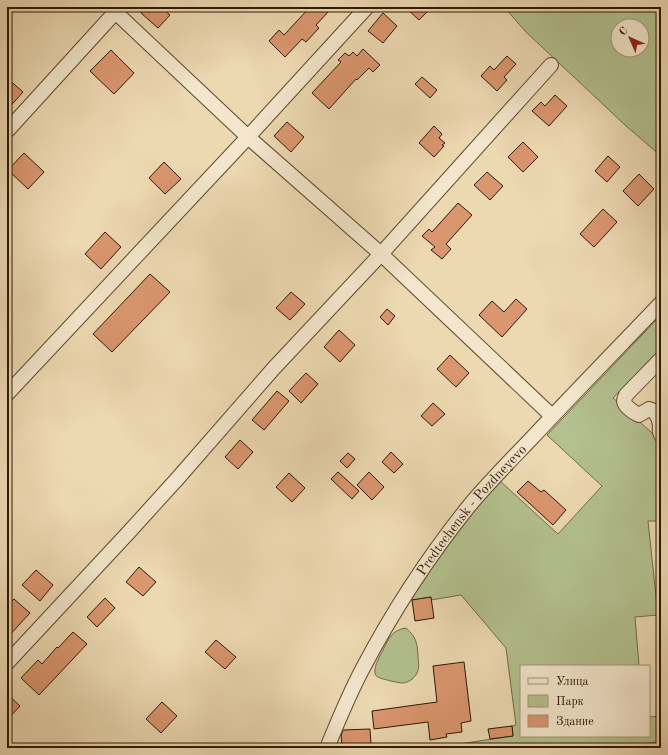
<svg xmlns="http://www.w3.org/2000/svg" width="668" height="755" viewBox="0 0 668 755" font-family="'Old Standard TT',serif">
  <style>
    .green { fill: #b3c08f; stroke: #706c48; fill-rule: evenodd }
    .building { fill: #da966f; stroke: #2e1800 }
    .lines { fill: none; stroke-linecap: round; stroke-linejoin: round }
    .minor-casing { stroke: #5e482c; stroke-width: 16 }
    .minor { stroke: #f3e6cc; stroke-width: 14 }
    .labels { text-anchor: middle; stroke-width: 3.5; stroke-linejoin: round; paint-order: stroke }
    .street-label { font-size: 14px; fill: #2e1800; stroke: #f3e6cc }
  </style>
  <rect width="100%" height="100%" fill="#ecd8b1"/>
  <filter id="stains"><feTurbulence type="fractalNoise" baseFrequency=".005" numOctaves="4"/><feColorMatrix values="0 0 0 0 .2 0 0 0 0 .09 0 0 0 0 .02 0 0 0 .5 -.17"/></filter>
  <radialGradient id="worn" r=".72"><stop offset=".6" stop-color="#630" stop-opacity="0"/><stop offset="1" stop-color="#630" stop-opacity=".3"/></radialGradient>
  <!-- green -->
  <g class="green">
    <path d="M504,7h157v149l-36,-31 -99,-93zM618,26h24v24h-24z"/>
    <path d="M661,315v33l-48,50 48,43v80h-13l10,94 -23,2 4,49h-118v70h128v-19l12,-1v25l-44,7h-171l-1,-2 68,-10 -1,-10 4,-1 -10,-77 -45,-53 -30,5v-3l-19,3 3,-11 51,-68 33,-41 59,54 44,-48 -55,-51z"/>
    <path d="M406,628c10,9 11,14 12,27 0,5 2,13 -1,18 -2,5 -9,10 -15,10 -3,0 -21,-4 -24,-6 -2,-1 -3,-2 -3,-4 -1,-8 5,-17 8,-23 6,-12 9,-20 23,-22z"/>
  </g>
  <!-- building -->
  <g class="building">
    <path d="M146,7h15l9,8 -12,13 -17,-15z"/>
    <path d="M310,7h15l4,4 -13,14 3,3 -13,14 -4,-3 -17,18 -16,-16 10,-11 5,5z"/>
    <path d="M405,7h27l-13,13z"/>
    <path d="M383,13l14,13 -14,17 -15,-12z"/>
    <path d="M363,49l17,16 -7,7 -4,-4 -12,12 -1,-1 -27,30 -17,-16 29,-31 -3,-2 7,-7 4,3 4,-4 4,4z"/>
    <path d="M111,50l23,23 -20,21 -24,-23z"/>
    <path d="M507,56l9,8 -12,13 3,3 -10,11 -16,-15 9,-10 4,4z"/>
    <path d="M422,77l15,13 -7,8 -15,-14z"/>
    <path d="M7,78l16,14 -16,18z"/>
    <path d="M555,95l12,11 -18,20 -17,-15 9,-9 4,4z"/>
    <path d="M287,122l17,15 -13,15 -17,-16z"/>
    <path d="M434,126l8,8 -3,4 6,5 -3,2 2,1 -10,11 -15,-14z"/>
    <path d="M523,142l15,15 -15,15 -15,-15z"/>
    <path d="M24,153l20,19 -16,17 -20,-19z"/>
    <path d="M608,156l12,11 -13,15 -12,-11z"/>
    <path d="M164,162l17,17 -16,15 -16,-16z"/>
    <path d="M487,172l16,14 -13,14 -16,-15z"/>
    <path d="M639,174l15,15 -16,17 -15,-15z"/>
    <path d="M458,203l14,12 -26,29 5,5 -9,10 -11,-9 4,-3 -13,-11 7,-7 3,3z"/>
    <path d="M603,209l14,13 -23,25 -14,-13z"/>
    <path d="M105,232l16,15 -20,22 -16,-15z"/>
    <path d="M150,274l20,18 -58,60 -19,-18z"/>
    <path d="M291,292l14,12 -15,16 -14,-12z"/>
    <path d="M516,299l11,10 -25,28 -23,-22 13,-14 12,11z"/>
    <path d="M387,309l8,7 -7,9 -8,-8z"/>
    <path d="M339,330l16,15 -15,17 -16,-15z"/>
    <path d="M450,355l19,18 -13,14 -19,-18z"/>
    <path d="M306,373l12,11 -17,19 -12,-12z"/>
    <path d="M277,391l12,10 -25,29 -12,-10z"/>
    <path d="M433,403l12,11 -13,12 -11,-10z"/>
    <path d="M240,440l13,12 -15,17 -13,-12z"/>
    <path d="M391,452l12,12 -9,9 -12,-11z"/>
    <path d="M348,453l7,6 -8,9 -7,-7z"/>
    <path d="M338,472l21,19 -7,8 -21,-20z"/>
    <path d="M369,472l15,15 -12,13 -15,-15z"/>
    <path d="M289,473l16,15 -13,14 -16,-15z"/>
    <path d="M528,481l13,11 3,-2 22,20 -13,15 -36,-33z"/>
    <path d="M139,567l17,15 -13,14 -17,-14z"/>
    <path d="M36,570l17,15 -13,16 -18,-16z"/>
    <path d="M431,597l3,21 -19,3 -3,-21z"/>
    <path d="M105,598l10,10 -18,19 -10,-10z"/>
    <path d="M14,599l16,14 -23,25v-32z"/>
    <path d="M73,632l14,12 -48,51 -18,-17 17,-18 4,4 15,-17 1,1z"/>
    <path d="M216,640l20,17 -11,12 -20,-17z"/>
    <path d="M464,662l7,59 -10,2 1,9 -16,2 1,3 -17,3 -2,-18 -54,7 -2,-18 65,-9 -4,-36z"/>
    <path d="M7,694l13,12 -13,14z"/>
    <path d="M162,702l15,14 -16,17 -15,-14z"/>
    <path d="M512,726l1,10 -23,3 -2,-10z"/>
    <path d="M370,729l1,15 -29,1 -1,-9 2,-6z"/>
  </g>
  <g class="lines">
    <!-- minor casing -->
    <g class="minor-casing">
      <g id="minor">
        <path d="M110,7l138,130 133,117 171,162"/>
        <path d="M7,131l113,-124"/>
        <path d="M661,359l-35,36c-1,2 -2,4 -2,6 1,6 11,12 15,14l10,-6c7,2 10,9 11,16 0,5 -1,6 1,10"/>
        <path d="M7,394l241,-257 119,-130"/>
        <path d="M7,663l122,-131 49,-54 96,-110 107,-114 170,-189"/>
        <path id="s1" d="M327,748c11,-27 22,-54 36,-80 30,-57 66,-112 106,-162 19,-23 41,-45 62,-67 43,-46 86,-90 130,-136"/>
      </g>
    </g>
    <!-- minor -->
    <use href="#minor" class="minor"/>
  </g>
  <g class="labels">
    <!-- street labels -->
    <g class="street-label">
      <text dy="5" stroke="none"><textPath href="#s1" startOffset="280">Predtechensk - Pozdneyevo</textPath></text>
    </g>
  </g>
  <!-- margin -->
  <rect width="668" height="755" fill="none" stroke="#ecd8b1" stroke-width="24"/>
  <rect x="8" y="8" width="652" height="739" fill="none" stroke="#2e1800" stroke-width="2"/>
  <rect x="12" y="12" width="644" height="731" fill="none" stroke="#2e1800"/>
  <!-- legend -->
  <rect x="520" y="665" width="130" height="72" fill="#f3e6cc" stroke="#a4947a"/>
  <rect x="528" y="678" width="20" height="6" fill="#f3e6cc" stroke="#a4947a"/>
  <text x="556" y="685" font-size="12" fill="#2e1800">Улица</text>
  <rect x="528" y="695" width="20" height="12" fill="#b3c08f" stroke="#a4947a"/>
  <text x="556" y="705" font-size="12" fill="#2e1800">Парк</text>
  <rect x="528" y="715" width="20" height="12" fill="#da966f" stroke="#a4947a"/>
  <text x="556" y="725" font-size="12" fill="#2e1800">Здание</text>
  <!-- north arrow -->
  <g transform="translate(630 38) rotate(315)"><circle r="19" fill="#f3e6cc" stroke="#a4947a"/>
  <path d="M0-3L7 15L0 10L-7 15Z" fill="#8f2418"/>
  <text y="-6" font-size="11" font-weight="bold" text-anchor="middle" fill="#2e1800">С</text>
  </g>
  <rect width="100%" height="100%" filter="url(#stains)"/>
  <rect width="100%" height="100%" fill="url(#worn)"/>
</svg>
